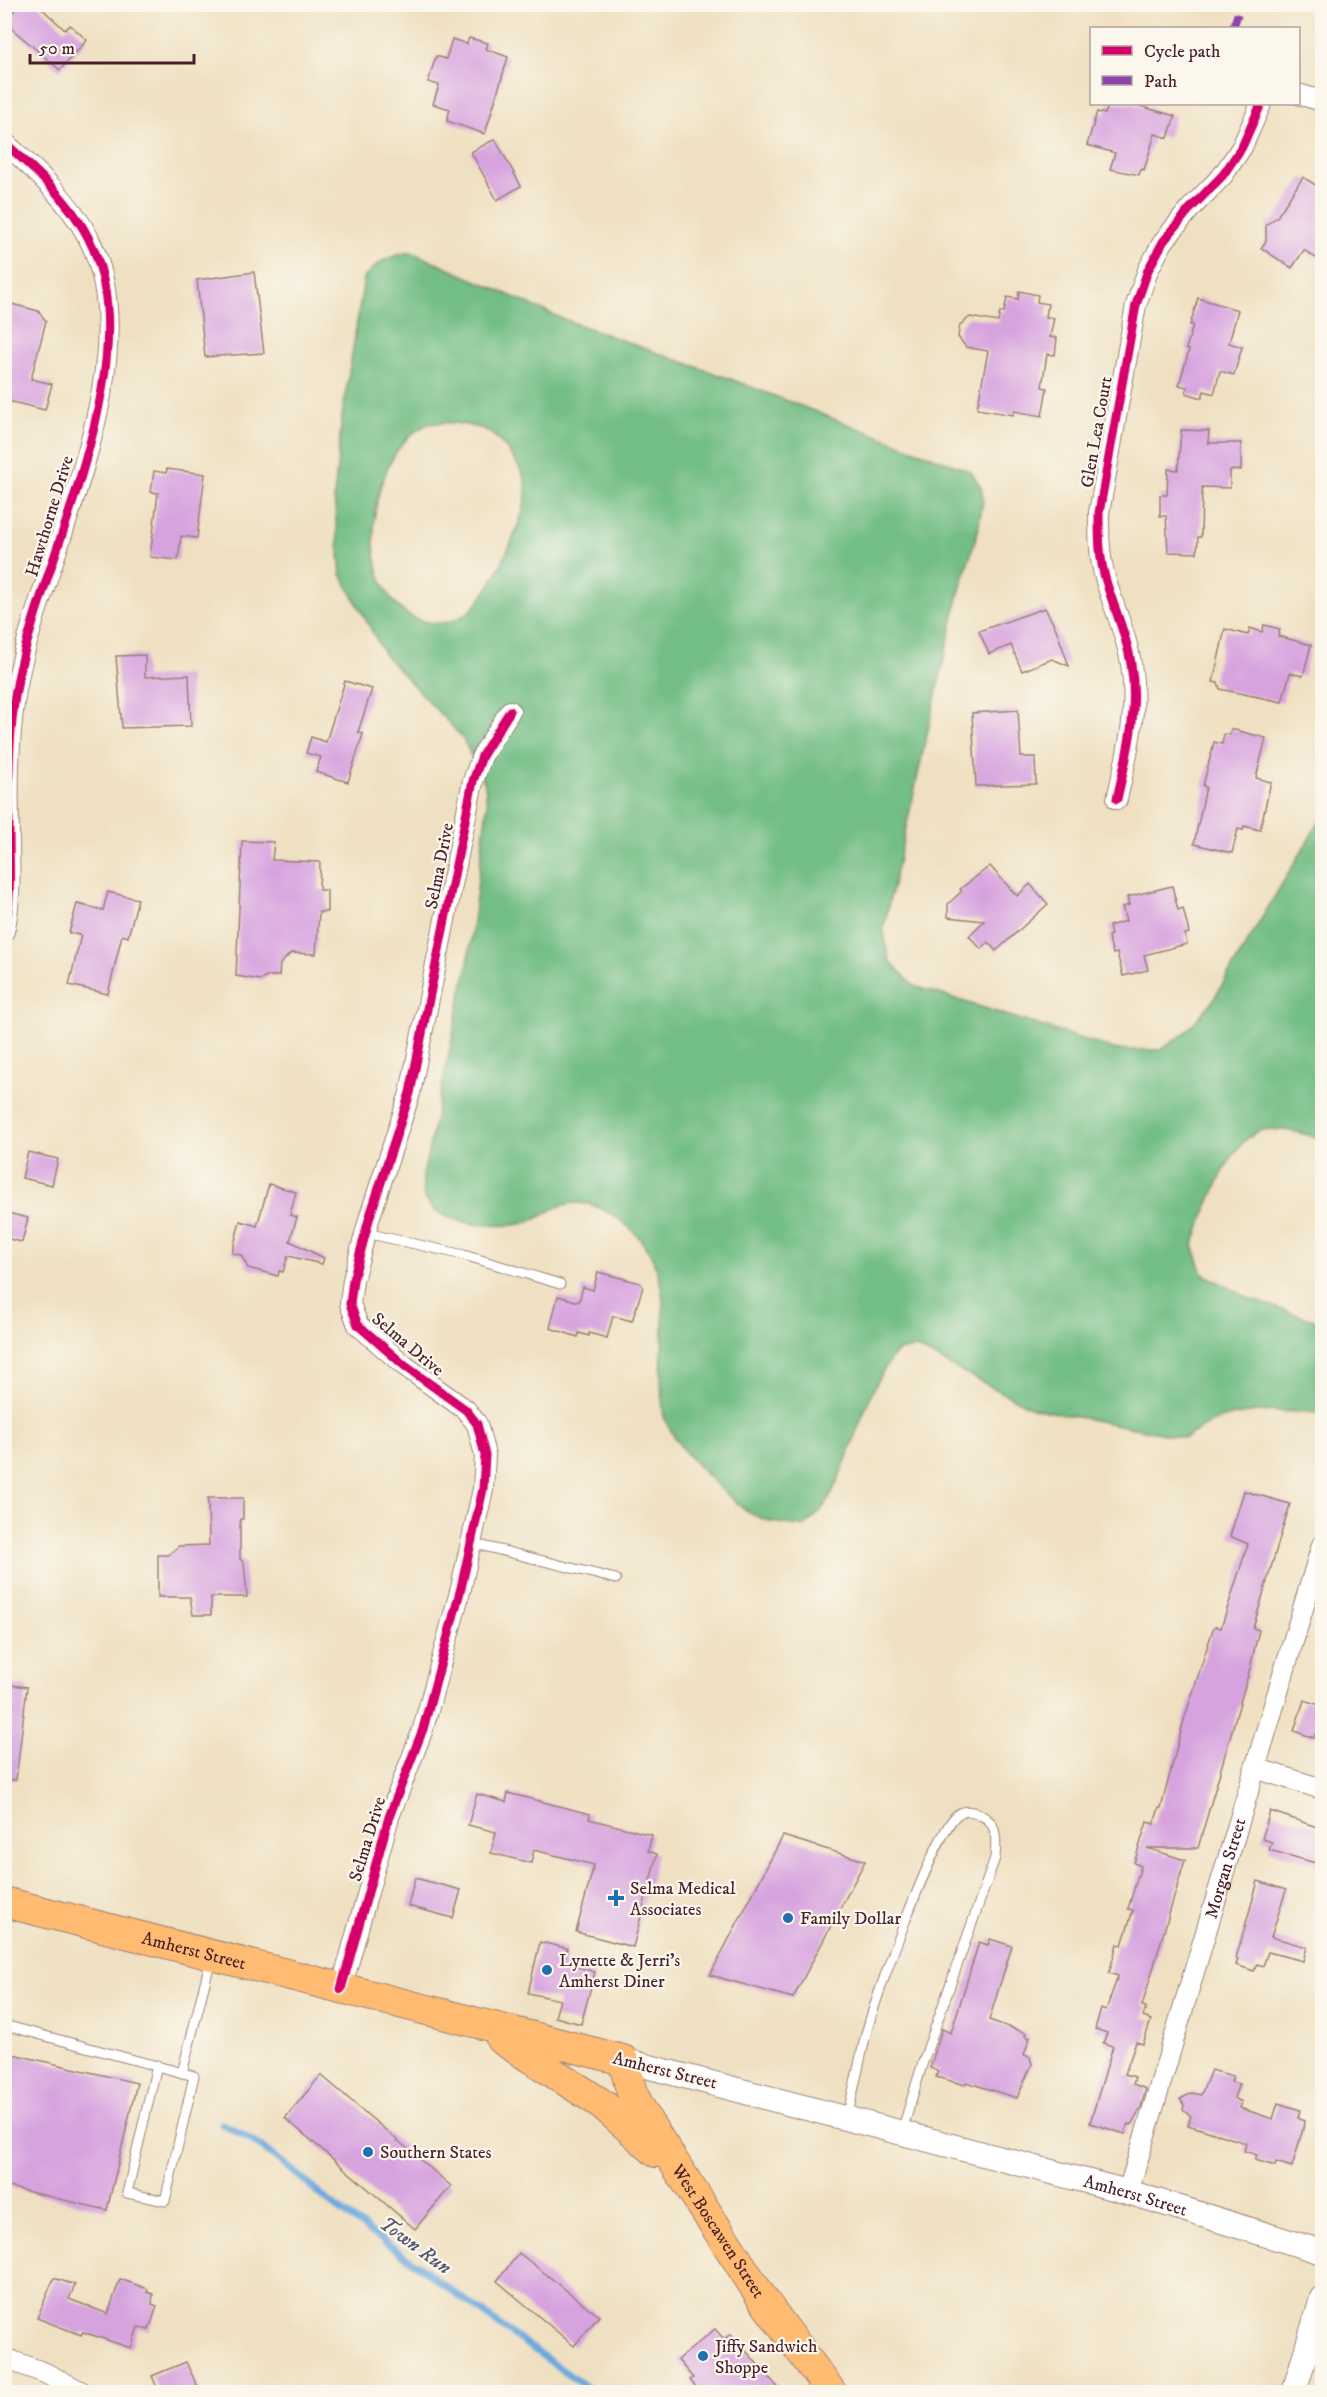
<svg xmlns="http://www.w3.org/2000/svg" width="1327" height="2397" viewBox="0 0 1327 2397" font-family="'IM FELL DW Pica',serif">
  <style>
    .forest { fill: #73be86; stroke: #5e6e58; stroke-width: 1.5; fill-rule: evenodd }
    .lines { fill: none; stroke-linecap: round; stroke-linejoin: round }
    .stream { stroke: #6ba8dd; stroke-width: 7 }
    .building { fill: #d7a3df }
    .service-casing { stroke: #9c8076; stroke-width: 11 }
    .minor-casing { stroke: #9c8076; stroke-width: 22 }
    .tertiary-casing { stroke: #9c8076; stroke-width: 26 }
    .primary-casing { stroke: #9c8076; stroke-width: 32 }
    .service { stroke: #fff; stroke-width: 9 }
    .minor { stroke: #fff; stroke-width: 20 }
    .tertiary { stroke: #fff; stroke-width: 24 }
    .primary { stroke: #ffbb71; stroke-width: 30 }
    .quiet { stroke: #8e44ad; stroke-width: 8; stroke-dasharray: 15 8; stroke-linecap: butt }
    .cycleway-casing { stroke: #fbf7ec; stroke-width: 13 }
    .cycleway { stroke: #d6006c; stroke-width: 9 }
    .poi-dot { fill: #1f6fb2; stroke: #fbf7ec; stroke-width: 2 }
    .labels { text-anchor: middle; stroke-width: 4.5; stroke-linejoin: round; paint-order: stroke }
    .street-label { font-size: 18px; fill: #4a1f2b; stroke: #fbf7ec }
    .poi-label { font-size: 18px; fill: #4a1f2b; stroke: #fbf7ec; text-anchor: start }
    .water-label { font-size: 20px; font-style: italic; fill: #575672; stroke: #fbf7ec }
  </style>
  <rect width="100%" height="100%" fill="#fbf7ec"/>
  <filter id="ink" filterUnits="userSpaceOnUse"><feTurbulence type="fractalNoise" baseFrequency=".0167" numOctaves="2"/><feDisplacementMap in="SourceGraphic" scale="12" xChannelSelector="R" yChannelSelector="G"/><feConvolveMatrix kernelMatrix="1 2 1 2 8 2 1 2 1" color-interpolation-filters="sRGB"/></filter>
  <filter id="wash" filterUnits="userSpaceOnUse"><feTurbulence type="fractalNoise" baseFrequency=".008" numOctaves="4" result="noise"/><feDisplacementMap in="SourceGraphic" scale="24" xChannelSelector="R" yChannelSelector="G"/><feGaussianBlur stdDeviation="1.35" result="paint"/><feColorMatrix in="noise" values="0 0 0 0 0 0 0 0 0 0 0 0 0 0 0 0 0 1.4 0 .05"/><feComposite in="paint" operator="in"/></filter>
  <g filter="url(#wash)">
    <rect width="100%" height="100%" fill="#efe0c1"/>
    <!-- forest -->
    <path class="forest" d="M411,252l152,67 170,61 237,91 11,16 2,13 -5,30 -19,63 -76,336 6,31 25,26 203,64h43l25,-17 27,-31 110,-185v322c-17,-5 -39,-12 -59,-9 -34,7 -58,85 -70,115l10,29 45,24 74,25v90c-33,-2 -71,-5 -104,7 -11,4 -23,12 -33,18l-153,-30 -115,-60 -20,3c-32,37 -44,106 -70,151 -5,9 -15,17 -22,24 -48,-3 -56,-11 -90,-43 -20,-20 -39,-37 -50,-64 -3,-6 -2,-15 -3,-22 -5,-51 15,-109 -19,-154 -14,-19 -40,-39 -64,-40 -26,-1 -33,15 -54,20 -26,6 -87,3 -100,-25 -3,-6 -2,-16 -2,-22l45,-213 19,-156 -2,-23 -23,-47 -77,-82 -44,-81 -7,-77 8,-80 22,-138c12,-18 26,-23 47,-27zM455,423c10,2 22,3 31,7 14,7 37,38 40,54 4,27 -32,101 -50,121 -10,11 -25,19 -40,18 -86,-4 -76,-165 -12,-197 8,-5 22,-3 31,-3z"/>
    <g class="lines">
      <!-- stream -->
      <path class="stream" d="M222,2124c47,21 81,58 122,89 32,24 66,44 97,70l152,109"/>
    </g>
    <g id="blocks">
      <!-- building -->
      <g class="building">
        <path d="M20,4h17l28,26 5,-5 17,15 -27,30 -56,-48z"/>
        <path d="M469,38l19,5 -2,6 22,8 -23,77 -38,-13 3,-12 -17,-5 6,-19 -11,-3 8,-26 10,3 6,-20 15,5z"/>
        <path d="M1109,104h24l42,12 -7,22 -13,-4 -11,36 -3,-1 -2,6 -29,-6 5,-16 -28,-8 10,-33 8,2z"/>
        <path d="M495,139l26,47 -24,14 -26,-48z"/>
        <path d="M1303,177l20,13v59l-7,9 -12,-8 -12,18 -31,-20 5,-7v-16l11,-8z"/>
        <path d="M254,272l10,81 -59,4 -8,-77z"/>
        <path d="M1019,291l19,4 -1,7 11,2 -2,13 8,1 -4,19 7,1 -2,17 -8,-1 -5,33 5,1 -5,28 -28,-5 -1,4 -36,-6 11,-58 -22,-4 -8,-10 2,-12 10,-8 28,5 2,-10h4l3,-15 11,2z"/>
        <path d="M1198,298l40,12 -9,33 13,4 -8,28 -14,-4 -6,23 -10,-3 -2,7 -16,-5 1,-6 -8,-2 10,-35 -3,-1 7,-24h-3z"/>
        <path d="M4,302l34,9 8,10 -15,58 21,5 -7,26 -41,-10z"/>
        <path d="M1181,430l28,1 -1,12h33v27h-11v18l-28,-1 -1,50h-3l-1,16 -29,-1 -2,-36h-6v-21h7l1,-26 10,1z"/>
        <path d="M167,469l38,5 -8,64 -16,-2 -3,24 -28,-3 8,-64 -7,-1 3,-21 12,2z"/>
        <path d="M1045,608l11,21 13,37 -17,-7 -30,12 -11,-26 -22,9 -10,-23z"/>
        <path d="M1264,625l16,4 -2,7 33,9 -8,31 -13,-3 -8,29 -62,-13 -2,-6 -5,-1 12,-53 23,6 2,-7 12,4z"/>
        <path d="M145,655v22l44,-2 2,51 -69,2 -6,-72z"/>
        <path d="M345,681l27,8 -14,43 5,2 -15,48 -32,-10 5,-15 -15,-4 5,-16 15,5z"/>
        <path d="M1018,710l3,47h14l1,27 -60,2 -4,-73z"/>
        <path d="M1231,729l35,9 -10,40 15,4 -11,48 -16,-4 -1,4 -5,-1 -6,24 -38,-9 12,-57 -3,-1 11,-44 8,2 2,-10 6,1z"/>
        <path d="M242,841l32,1 -2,18 48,2 -1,28h8v22h-8l-3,42 -25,-1 -11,11 -1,12h-10l-8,4 -25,-4z"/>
        <path d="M990,866l27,30 13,-12 18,20 -52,47 -8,-9 -7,7 -12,-13 15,-15 -36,-4v-13l14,-13 -2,-2z"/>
        <path d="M1172,886l6,24 5,-2 6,25 -4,1 2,10 -43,11 4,15 -25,6 -6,-23 -4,1 -5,-18 3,-1 -2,-9 17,-5 -4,-14 7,-2 -2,-8z"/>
        <path d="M108,892l30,7 -10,38 -6,-2 -14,59 -39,-9 12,-50 -12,-2 8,-29 26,6z"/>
        <path d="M28,1152l30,7 -6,26 -30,-7z"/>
        <path d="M269,1184l27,8 -6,23 7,2 -7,24 34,17 -2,6 -34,-8 -5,16 -4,-1 -1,5 -30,-8 -7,-13 -9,-2 8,-32 17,5z"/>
        <path d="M4,1212l24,6 -6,24 -18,-4z"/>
        <path d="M598,1272l42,11 3,4 -11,34 -19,-5 -6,22 -18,-5v3l-10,-3 -1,4 -28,-9 8,-32 21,6 4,-15 10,3z"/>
        <path d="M1244,1491l46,13 -37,124 6,2 -9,38 -52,180h-51l38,12 -43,146 4,1 -3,10 8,3 -8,24 -7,-2 -11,32 10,3 -2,7 13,5 -5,18 -10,18 -3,-1 -3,10 -35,-11 23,-77 -10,-3 4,-10 -12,-4 6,-21 5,2 12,-34 -9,-3 8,-29 5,1 11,-35 -5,-1 13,-43 -7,-3 13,-41 7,2 5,-16h2l23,-88 29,-91 2,-3 6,2 27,-84 -18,-8z"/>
        <path d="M208,1498h35v21h-3v40l4,4 3,34h-36v18h-18l-3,-18h-32v-42h10l11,-9 30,-1z"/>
        <path d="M4,1684l23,3 -11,93 -12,-1z"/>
        <path d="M1304,1700l19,6v31l-8,-2 -1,3 -20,-7z"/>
        <path d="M508,1793l82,21 -1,5 63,16 -4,16 9,3 -24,93 -57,-15 18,-67 -60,-15 -3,13 -40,-10 5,-21 -28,-7 9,-31 29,8z"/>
        <path d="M1270,1811l53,18v36l-54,-15 3,-8 -10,-3z"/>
        <path d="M783,1836l82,25 -72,137 -83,-23z"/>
        <path d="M415,1878l46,12 -8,28 -45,-12z"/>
        <path d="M1258,1881l28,9 -15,47 36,10 -4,14 -35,-9 -5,14 -6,-2 -3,7 -18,-6 2,-6 -2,-1z"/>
        <path d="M990,1939l22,7 -23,74 37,13 -1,3 5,2 -6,17 6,2 2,7 -15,34 -51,-16 -1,3 -29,-8 2,-6 -8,-3 12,-39 9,4 28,-91 9,3z"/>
        <path d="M540,1942l27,6 -3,15 31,9 -14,52 -26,-7 5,-17 -32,-7z"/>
        <path d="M4,2052l133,31 -30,127 -103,-24z"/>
        <path d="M1211,2070l22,6 -2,6 8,2 -5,14 8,4 -2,6 33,11 5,-16 22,7 -2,8 6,3 -1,8 -11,38 -16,-5 -1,4 -20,-6 2,-5 -13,-4 2,-8 -58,-18 3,-9 -8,-6 1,-5 -4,-6 12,-6 9,2z"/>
        <path d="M321,2075l130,111 -36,43 -130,-111z"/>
        <path d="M519,2253l80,63 -25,30 -77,-65z"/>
        <path d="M54,2278l21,7 -6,14 39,15 12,-35 28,10 -1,3 6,2 -1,10 5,2 -8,24 -11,-3 -7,21 -48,-16 -2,3 -44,-17z"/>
        <path d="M715,2329l9,10 7,-5 51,58h-82l-10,-12 3,-2 -15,-18z"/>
        <path d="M186,2362l14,30h-41l-7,-16z"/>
      </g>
    </g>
  </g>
  <g filter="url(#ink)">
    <use href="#blocks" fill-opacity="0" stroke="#9c8076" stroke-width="1.5"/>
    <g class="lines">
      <!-- service casing -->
      <g class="service-casing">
        <g id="service">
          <path d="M366,1233l98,22 96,29"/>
          <path d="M471,1543l145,36"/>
          <path d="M4,2025l190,51 -29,125 -38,-8 30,-128"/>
          <path d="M182,2073l29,-114"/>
          <path d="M847,2118c6,-27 12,-54 18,-80 8,-35 70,-207 93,-224 9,-6 21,-1 29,5 11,8 9,27 8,39l-72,204 -21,69"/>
        </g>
      </g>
      <!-- minor casing -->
      <g class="minor-casing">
        <g id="minor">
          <path d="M1298,94l24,7"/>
          <path d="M4,142c31,28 65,58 84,95 64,122 -45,317 -70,442 -10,51 -10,102 -9,154 0,34 3,64 -5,98"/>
          <path d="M1117,799c10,-45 22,-88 14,-135 -4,-29 -17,-55 -25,-83 -7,-22 -7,-45 -7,-68l37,-208 12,-35 15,-28 26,-32 34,-35 19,-28 19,-43"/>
          <path d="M1255,1768l67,21"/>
          <path d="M341,1989l48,-172 34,-88 38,-141 22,-99 2,-34 -8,-31 -11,-14 -61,-44 -47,-41 -8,-21 3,-24 17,-64 40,-123 63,-312 9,-25 28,-45"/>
          <path id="s1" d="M1128,2192l194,-647"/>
          <path d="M4,2358l41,15 37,19"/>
        </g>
      </g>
      <!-- tertiary casing -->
      <g class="tertiary-casing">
        <g id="tertiary">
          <path id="s2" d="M623,2060l505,132 194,60"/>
          <path d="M1294,2392l28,-94"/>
        </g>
      </g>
      <!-- primary casing -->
      <g class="primary-casing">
        <g id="primary">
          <path id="s3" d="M4,1902l619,158 9,33 15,28 117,180 67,91"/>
          <path d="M501,2039l101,65 54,48"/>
        </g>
      </g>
      <!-- service -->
      <use href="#service" class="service"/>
      <!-- minor -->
      <use href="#minor" class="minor"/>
      <!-- tertiary -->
      <use href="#tertiary" class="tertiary"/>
      <!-- primary -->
      <use href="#primary" class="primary"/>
      <!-- quiet -->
      <path class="quiet" d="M1233,28l8,-24"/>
      <!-- cycleway casing -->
      <g class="cycleway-casing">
        <g id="cycleway">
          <path d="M4,142c31,28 65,58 84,95 64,122 -45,317 -70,442 -10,51 -10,102 -9,154 0,34 3,64 -5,98"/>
          <path d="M1117,799c10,-45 22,-88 14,-135 -4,-29 -17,-55 -25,-83 -7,-22 -7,-45 -7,-68l37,-208 12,-35 15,-28 26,-32 34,-35 19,-28 19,-43"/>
          <path d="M341,1989l48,-172 34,-88 38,-141 22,-99 2,-34 -8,-31 -11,-14 -61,-44 -47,-41 -8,-21 3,-24 17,-64 40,-123 63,-312 9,-25 28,-45"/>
        </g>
      </g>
      <!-- cycleway -->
      <use href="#cycleway" class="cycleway"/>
    </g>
  </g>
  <!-- markers -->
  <g class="poi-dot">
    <path d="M613 1889h6v6h6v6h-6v6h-6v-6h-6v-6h6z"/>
    <circle cx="788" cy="1918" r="6"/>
    <circle cx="547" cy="1970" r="6"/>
    <circle cx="368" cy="2152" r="6"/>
    <circle cx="703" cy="2356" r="6"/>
  </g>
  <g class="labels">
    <!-- street labels -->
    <g class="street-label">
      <text transform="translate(1096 432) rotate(-80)" y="6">Glen Lea Court</text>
      <text transform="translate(49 516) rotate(-73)" y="6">Hawthorne Drive</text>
      <text transform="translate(439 866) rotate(-79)" y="6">Selma Drive</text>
      <text transform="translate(408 1344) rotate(40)" y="6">Selma Drive</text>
      <text transform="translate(367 1839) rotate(-73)" y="6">Selma Drive</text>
      <text dy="6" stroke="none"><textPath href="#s1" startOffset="338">Morgan Street</textPath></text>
      <text dy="6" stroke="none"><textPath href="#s3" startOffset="196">Amherst Street</textPath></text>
      <text transform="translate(665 2070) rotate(14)" y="6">Amherst Street</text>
      <text dy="6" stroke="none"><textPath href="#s2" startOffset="530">Amherst Street</textPath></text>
      <text dy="6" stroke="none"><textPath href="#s3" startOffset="836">West Boscawen Street</textPath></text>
    </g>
    <!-- poi labels -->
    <g class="poi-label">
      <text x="630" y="1894">Selma Medical<tspan x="630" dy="21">Associates</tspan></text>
      <text x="800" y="1924">Family Dollar</text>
      <text x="559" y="1966">Lynette &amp; Jerri's<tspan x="559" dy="21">Amherst Diner</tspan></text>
      <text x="380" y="2158">Southern States</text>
      <text x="715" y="2352">Jiffy Sandwich<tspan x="715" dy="21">Shoppe</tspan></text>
    </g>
    <!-- water labels -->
    <g class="water-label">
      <text transform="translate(416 2245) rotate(36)" y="7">Town Run</text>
    </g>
  </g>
  <!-- margin -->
  <rect width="1327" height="2397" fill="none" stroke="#fbf7ec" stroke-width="24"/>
  <!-- legend -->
  <rect x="1090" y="27" width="210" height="78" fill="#fbf7ec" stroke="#b4a19f" stroke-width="1.5"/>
  <rect x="1102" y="46" width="30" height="9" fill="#d6006c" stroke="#b4a19f" stroke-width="1.5"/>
  <text x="1144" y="57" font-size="18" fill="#4a1f2b">Cycle path</text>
  <rect x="1102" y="76" width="30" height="9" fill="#8e44ad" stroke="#b4a19f" stroke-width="1.5"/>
  <text x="1144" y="87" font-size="18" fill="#4a1f2b">Path</text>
  <!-- scale -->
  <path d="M30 54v9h164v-9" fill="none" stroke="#4a1f2b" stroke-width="3"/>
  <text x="39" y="54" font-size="18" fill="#4a1f2b" stroke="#fbf7ec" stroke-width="4.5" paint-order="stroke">50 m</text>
</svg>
